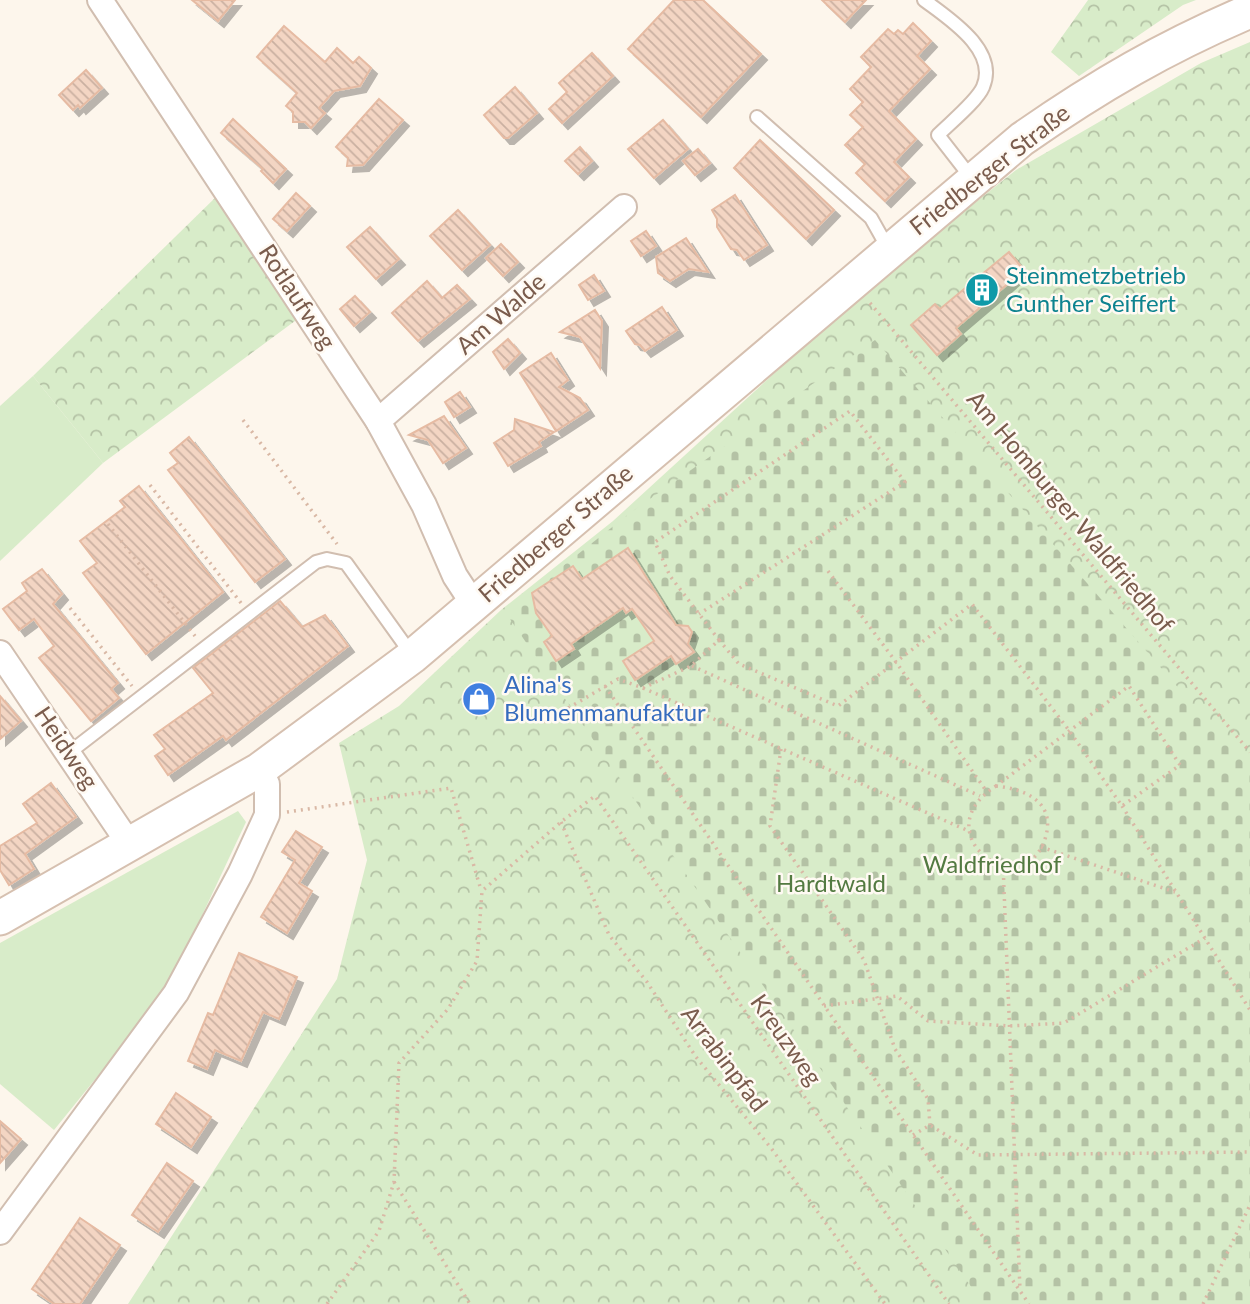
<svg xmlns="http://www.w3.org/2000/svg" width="1250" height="1304" viewBox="0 0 1250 1304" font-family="Lato,sans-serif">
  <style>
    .green { fill: #d8ecc9 }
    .forest { fill: url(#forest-crowns) }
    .cemetery { fill: url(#cemetery-stones) }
    .building { fill: url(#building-back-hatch); stroke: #e6bba3; stroke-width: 2; filter: url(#shadow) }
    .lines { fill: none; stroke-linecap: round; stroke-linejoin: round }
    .lane-casing { stroke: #d1beb0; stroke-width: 16 }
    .street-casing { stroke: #d1beb0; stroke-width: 28 }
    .secondary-casing { stroke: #d6c0b0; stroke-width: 37 }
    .path { stroke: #d9b8a5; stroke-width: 3.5; stroke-dasharray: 2 5; stroke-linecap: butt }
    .lane { stroke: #fff; stroke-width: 12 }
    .street { stroke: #fff; stroke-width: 24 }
    .secondary { stroke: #fff; stroke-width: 33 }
    .labels { text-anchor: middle; stroke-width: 5; stroke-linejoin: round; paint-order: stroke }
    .street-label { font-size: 24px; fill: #7a5c4d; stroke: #fffaf3 }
    .culture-label { font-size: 24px; fill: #0d838f; stroke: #fffaf3; text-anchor: start }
    .shop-label { font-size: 24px; fill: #366cbe; stroke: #fffaf3; text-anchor: start }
    .park-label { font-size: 24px; fill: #537a41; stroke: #fffaf3 }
  </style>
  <defs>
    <pattern id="forest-crowns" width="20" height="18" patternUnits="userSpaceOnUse" patternTransform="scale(1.75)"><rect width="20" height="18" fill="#d8ecc9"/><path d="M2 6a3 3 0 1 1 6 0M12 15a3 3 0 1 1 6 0" fill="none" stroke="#b4c2a5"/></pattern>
    <pattern id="cemetery-stones" width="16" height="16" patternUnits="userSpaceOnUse" patternTransform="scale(1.75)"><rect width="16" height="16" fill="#d8ecc9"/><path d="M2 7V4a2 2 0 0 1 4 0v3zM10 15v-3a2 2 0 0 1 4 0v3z" fill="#b4c2a5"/></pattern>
    <pattern id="building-back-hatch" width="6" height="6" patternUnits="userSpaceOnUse" patternTransform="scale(1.75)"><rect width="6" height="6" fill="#f3d5c3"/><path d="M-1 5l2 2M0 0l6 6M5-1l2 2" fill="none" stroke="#cab0a1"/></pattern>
    <filter id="shadow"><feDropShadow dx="6" dy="6" stdDeviation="0" flood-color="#0004"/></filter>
  </defs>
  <rect width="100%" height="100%" fill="#fdf6ec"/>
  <!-- green -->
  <g class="green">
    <path d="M33,376l70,87 -103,98v-155z"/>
    <path d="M238,811l8,11 -80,170 -112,138 -54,-46v-141z"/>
  </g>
  <!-- forest -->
  <g class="forest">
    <path d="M1088,0h108l-13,5 -104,71 -28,-24z"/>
    <path d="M1250,42v1262h-1122l209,-325 30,-119 -28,-117 60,-37 102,-96 112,-89 249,-228 154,-123 185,-107z"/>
    <path d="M219,194l80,124 -196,145 -70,-87z"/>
  </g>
  <!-- cemetery -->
  <path class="cemetery" d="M875,340l375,430v534h-267l-478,-692 125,-99z"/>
  <!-- building -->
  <g class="building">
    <path d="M192,0h43l-17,21z"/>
    <path d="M674,0h29l58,54 -60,63 -73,-68z"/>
    <path d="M822,0h44l-21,22z"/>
    <path d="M913,23l18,18 -14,15 13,13 -41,42 27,28 -22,23 15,15 -24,24 -29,-28 9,-9 -20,-19 18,-18 -13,-12 13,-13 -13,-13 21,-22 -10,-10 27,-28 6,5 4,-4 5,4z"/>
    <path d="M284,26l41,36 12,-14 16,15 6,-6 12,11 -11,18 -26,5 -15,17 6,5 -14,15 -6,-6h-12v-10l-7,-6 11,-13 -40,-36z"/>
    <path d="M592,53l21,23 -51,47 -13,-14 18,-17 -8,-9z"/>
    <path d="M86,70l16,18 -22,20 -2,-3 -5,5 -14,-15z"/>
    <path d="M515,87l22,26 -29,25h-4l-20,-23z"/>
    <path d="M379,99l24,21 -40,45 -16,1 1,-8 -12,-11z"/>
    <path d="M233,119l53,50 -13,14 -12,-12 2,-2 -42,-36z"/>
    <path d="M663,120l25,29 -34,29 -26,-29z"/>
    <path d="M760,140l74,70 -28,29 -72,-71z"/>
    <path d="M580,147l12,14 -14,13 -13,-13z"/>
    <path d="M698,149l12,14 -15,12 -12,-14z"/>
    <path d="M296,193l14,13 -23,25 -14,-12z"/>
    <path d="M735,195l32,50 -23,15 -7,-10 -6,-1 -14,-22v-8l-5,-9z"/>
    <path d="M458,210l32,35 -28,25 -32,-34z"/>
    <path d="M370,227l29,32 -23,20 -29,-32z"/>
    <path d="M646,231l10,15 -15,10 -10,-15z"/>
    <path d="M686,238l22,34 -19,-3 -19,12 -12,-8 -2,-16z"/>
    <path d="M501,244l17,18 -15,14 -17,-18z"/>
    <path d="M1009,252l15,18 -68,58 5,6 -24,21 -26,-30 24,-21 5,5z"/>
    <path d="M594,275l10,16 -16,9 -9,-15z"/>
    <path d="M427,281l15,17 15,-13 13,14 -52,42 -26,-28z"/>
    <path d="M355,296l15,16 -16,14 -14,-17z"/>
    <path d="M662,307l15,23 -32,21 -5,-6 -5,-1 -9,-13z"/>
    <path d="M595,310l7,11 -2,47 -20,-31 -20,-5z"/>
    <path d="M508,339l12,14 -16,16 -11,-17z"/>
    <path d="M551,353l17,27 -9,7 21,11 8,12 -32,21 -36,-58z"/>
    <path d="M460,392l10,15 -16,10 -9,-15z"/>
    <path d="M444,416l22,32 -23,15 -15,-23 -19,-5z"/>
    <path d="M515,419l39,13 -15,10 2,4 -33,20 -14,-23 20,-13z"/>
    <path d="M189,437l96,122 -30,23 -87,-112 10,-7 -8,-10z"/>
    <path d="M139,486l84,106 -77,62 -63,-81 14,-10 -17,-22 45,-34 -5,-6z"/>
    <path d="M628,548l48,77 12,1 4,6 -4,12 6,8 -18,12 -5,-8 -36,24 -12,-19 31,-20 -22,-32 -6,4 -3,-5 -52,36 3,5 -18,12 -12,-19 8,-6 -16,-23 -4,-20 41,-27 9,13z"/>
    <path d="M42,569l20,25 -9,10 65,79 -7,6 8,9 -28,23 -52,-63 15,-12 -20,-27 -15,11 -16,-21 24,-18 -5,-8z"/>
    <path d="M280,601l22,26 23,-12 23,31 -122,94 -3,-4 -55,39 -13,-19 10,-7 -11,-14 59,-42 -20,-25z"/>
    <path d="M0,696l21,25 -21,18z"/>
    <path d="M51,783l25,34 -51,37 9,15 -25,16 -9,-15v-24l37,-23 -14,-19z"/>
    <path d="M296,831l26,16 -23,36 13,8 -25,42 -26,-16 34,-57 -13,-8z"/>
    <path d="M239,953l58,24 -18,42 -16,-7 -22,49 -26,-11 -8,19 -19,-8 20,-48 5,2z"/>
    <path d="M176,1093l35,24 -20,30 -35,-23z"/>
    <path d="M0,1121l21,18 -21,24z"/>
    <path d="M167,1163l26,18 -35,51 -26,-17z"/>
    <path d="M80,1218l40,27 -40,59h-26l-22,-15z"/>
  </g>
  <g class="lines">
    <!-- lane casing -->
    <g class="lane-casing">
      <g id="lane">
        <path d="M924,0c24,18 75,50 59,87 -6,14 -33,36 -45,48l35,45"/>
        <path d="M757,117l114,101 18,32"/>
        <path d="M70,752l246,-190 11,-3 19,4 66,92"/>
      </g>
    </g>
    <!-- street casing -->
    <g class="street-casing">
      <g id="street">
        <path d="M100,0l278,421 46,84 31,71 19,29"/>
        <path d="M378,421l246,-214"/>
        <path d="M0,653l130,192"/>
        <path d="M0,1232l176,-239 64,-119 27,-59v-31l-8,-14"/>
      </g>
    </g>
    <!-- secondary casing -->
    <g class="secondary-casing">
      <path id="secondary" d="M0,918l259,-148 154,-114 609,-517c76,-53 143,-92 228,-128"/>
    </g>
    <!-- path -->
    <g class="path">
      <path d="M870,303l380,449"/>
      <path d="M243,420l94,124"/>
      <path d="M150,485l91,118"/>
      <path d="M108,524l87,112"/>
      <path d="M828,571l68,91 91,130"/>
      <path d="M70,608l62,78"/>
      <path d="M719,640l20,24 99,42 134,-102 96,125 54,77 58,-41 -51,-79 -133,100"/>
      <path d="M692,666l288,130"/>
      <path d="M605,686l424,618"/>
      <path d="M643,688l328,144"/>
      <path d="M544,722l74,-43 25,9 48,-22 28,-26 -49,-64 -15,-34 195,-131 55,71 -206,132"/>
      <path d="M781,749l-11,77 94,134 31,89 33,50 2,26"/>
      <path d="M996,786c29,3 61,16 49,53 -22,67 -124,-5 -49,-53z"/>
      <path d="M1122,806l128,204"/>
      <path d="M287,812l164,-24 30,102"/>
      <path d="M561,822l48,113 38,47 49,75 75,91 114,156"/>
      <path d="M1041,847l134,45"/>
      <path d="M1003,864l17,426"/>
      <path d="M824,1006l73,-10 31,25 82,5 54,-3 141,-85"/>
      <path d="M913,1135l17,-10 48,30 272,-3"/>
      <path d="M394,1182l76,122"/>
      <path d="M327,1304l52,-73 15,-49 5,-119 49,-54 29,-48 5,-70 79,-69 34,-26 354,508"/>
      <path d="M1203,1304l47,-99"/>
    </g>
    <!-- lane -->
    <use href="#lane" class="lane"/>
    <!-- street -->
    <use href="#street" class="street"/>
    <!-- secondary -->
    <use href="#secondary" class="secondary"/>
  </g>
  <!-- icons -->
  <defs>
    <g id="building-disc" transform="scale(1.75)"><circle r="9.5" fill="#0f9aa8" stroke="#fffaf3"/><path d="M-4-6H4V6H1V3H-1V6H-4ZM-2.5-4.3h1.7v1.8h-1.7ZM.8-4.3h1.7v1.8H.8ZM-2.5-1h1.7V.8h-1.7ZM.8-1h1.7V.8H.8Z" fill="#fff"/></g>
    <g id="shop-disc" transform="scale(1.75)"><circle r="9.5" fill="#3f7fe0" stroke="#fffaf3"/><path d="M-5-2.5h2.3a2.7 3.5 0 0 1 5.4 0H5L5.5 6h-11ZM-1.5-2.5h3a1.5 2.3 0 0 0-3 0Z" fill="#fff"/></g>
  </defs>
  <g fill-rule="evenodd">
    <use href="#building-disc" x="982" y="290"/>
    <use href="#shop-disc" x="479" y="699"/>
  </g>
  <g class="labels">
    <!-- street labels -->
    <g class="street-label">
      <text transform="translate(990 170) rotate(-38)" y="8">Friedberger Straße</text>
      <text transform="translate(297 297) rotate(57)" y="8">Rotlaufweg</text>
      <text transform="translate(501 314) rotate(-41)" y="8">Am Walde</text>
      <text transform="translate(1070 512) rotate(50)" y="8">Am Homburger Waldfriedhof</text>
      <text transform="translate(556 534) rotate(-41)" y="8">Friedberger Straße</text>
      <text transform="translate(66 748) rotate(56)" y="8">Heidweg</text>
      <text transform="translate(786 1040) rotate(55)" y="8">Kreuzweg</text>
      <text transform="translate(724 1059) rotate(53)" y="8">Arrabinpfad</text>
    </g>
    <!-- culture labels -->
    <g class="culture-label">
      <text x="1006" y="284">Steinmetzbetrieb<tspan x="1006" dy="28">Gunther Seiffert</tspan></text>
    </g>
    <!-- shop labels -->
    <g class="shop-label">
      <text x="504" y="693">Alina's<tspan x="504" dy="28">Blumenmanufaktur</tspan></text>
    </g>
    <!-- park labels -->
    <g class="park-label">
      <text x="992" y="873">Waldfriedhof</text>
      <text x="831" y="892">Hardtwald</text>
    </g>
  </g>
</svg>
